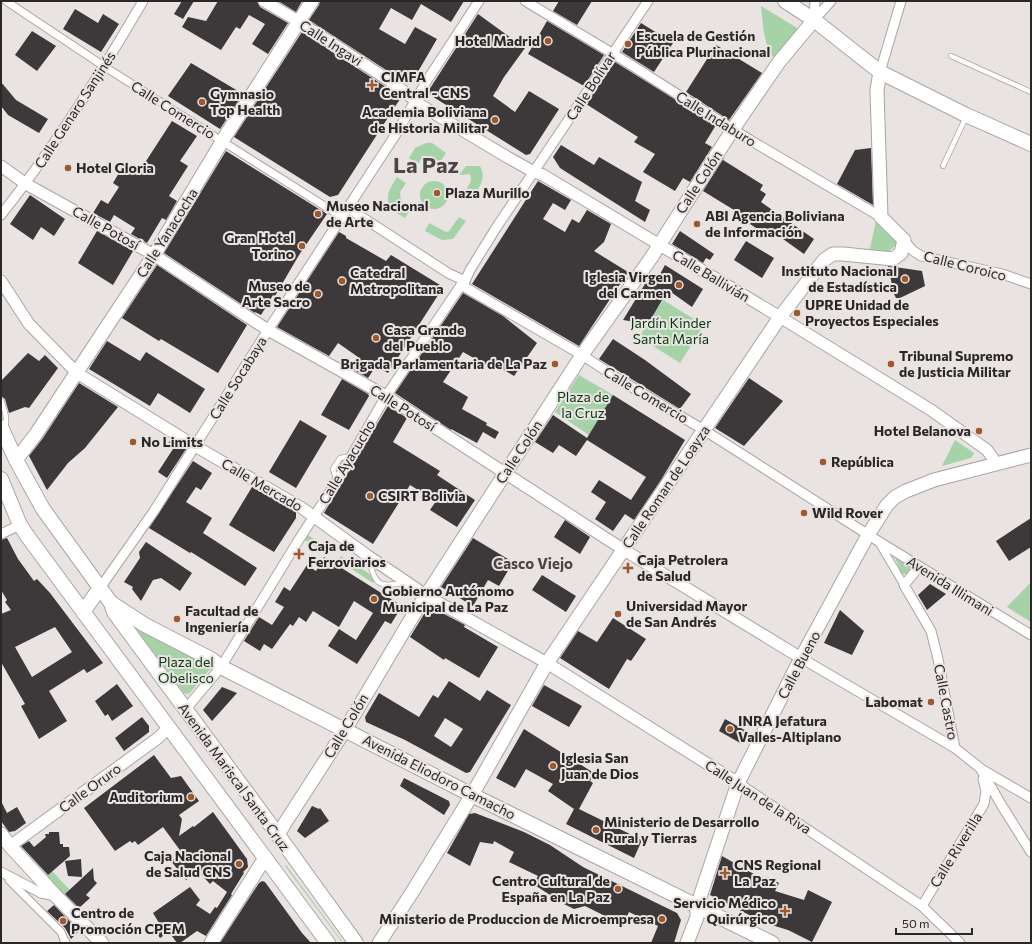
<svg xmlns="http://www.w3.org/2000/svg" width="1032" height="944" viewBox="0 0 1032 944" font-family="Commissioner,sans-serif">
  <style>
    .green { fill: #a6d2a8 }
    .building { fill: #3d393b; fill-rule: evenodd }
    .lines { fill: none; stroke-linecap: round; stroke-linejoin: round }
    .service-casing { stroke: #aaa4a2; stroke-width: 6 }
    .pedestrian-casing { stroke: #aaa4a2; stroke-width: 9 }
    .minor-casing { stroke: #aaa4a2; stroke-width: 11 }
    .tertiary-casing { stroke: #aaa4a2; stroke-width: 13 }
    .secondary-casing { stroke: #aaa4a2; stroke-width: 15 }
    .primary-casing { stroke: #aaa4a2; stroke-width: 16 }
    .service { stroke: #fff; stroke-width: 4.5 }
    .pedestrian { stroke: #fff; stroke-width: 7 }
    .minor { stroke: #fff; stroke-width: 9 }
    .tertiary { stroke: #fff; stroke-width: 11 }
    .secondary { stroke: #fff; stroke-width: 13 }
    .primary { stroke: #fff; stroke-width: 14 }
    .poi-dot { fill: #9e582e; stroke: #e9e3e1; stroke-width: 1.5 }
    .labels { text-anchor: middle; stroke-width: 4; stroke-linejoin: round; paint-order: stroke }
    .poi-label { font-size: 14px; font-weight: bold; fill: #2a2827; stroke: #e9e3e1; text-anchor: start }
    .street-label { font-size: 14px; fill: #2a2827; stroke: #e9e3e1 }
    .park-label { font-size: 14px; fill: #053a0f; stroke: #e9e3e1 }
    .neighbourhood-label { font-size: 15px; font-weight: bold; fill: #4b4645; stroke: #e9e3e1 }
    .town-label { font-size: 22px; font-weight: bold; fill: #4b4645; stroke: #e9e3e1 }
  </style>
  <rect width="100%" height="100%" fill="#e9e3e1"/>
  <!-- green -->
  <g class="green">
    <path d="M761,6l36,22 -1,7 -19,26c-14,-14 -14,-36 -16,-55z"/>
    <path d="M426,143h6l14,10 -6,9 -9,-6 -9,2 -4,6 -9,-6 6,-10z"/>
    <path d="M466,166h14c6,11 1,18 -4,27l-9,-5 4,-7 -1,-7 -11,1z"/>
    <path d="M397,177l9,6 -6,9 1,10 10,6 -6,10c-4,-3 -10,-5 -13,-9 -9,-12 -1,-22 5,-32z"/>
    <circle cx="434" cy="195" r="14"/>
    <path d="M459,217l7,4 -13,18 -11,1 -17,-9 4,-8 17,9 3,-1z"/>
    <path d="M876,221l7,9 16,13 -7,5 -5,6 -18,-1z"/>
    <path d="M663,300l41,25 -24,38 -41,-26z"/>
    <path d="M579,375l34,20 -24,40 -34,-23z"/>
    <path d="M955,440l19,13 -3,5 -29,8z"/>
    <path d="M308,535l22,14 -3,5 -22,-14z"/>
    <path d="M341,556l35,22 -3,5 -35,-23z"/>
    <path d="M895,558l15,8 1,5 -3,3h-6z"/>
    <path d="M1031,582v40l-24,-15z"/>
    <path d="M139,629l72,37 -1,3 -21,25 -5,-1 -45,-60 -1,-2z"/>
    <path d="M286,865l56,76h-1l-56,-75z"/>
    <path d="M52,871l18,19 -6,5 -18,-19z"/>
  </g>
  <!-- building -->
  <g class="building">
    <path d="M182,1h12l-11,18 -9,-5z"/>
    <path d="M218,1h39l3,6 28,16 -20,31 -16,-10 13,-20 -16,-9 -9,14 -4,-2 -15,23 -39,-23 6,-10 18,4z"/>
    <path d="M278,1h24l-6,11z"/>
    <path d="M320,1h144l-13,21 -30,-18 -9,16 -21,-12 -12,21 26,15 10,-17 22,12 -21,36 -16,4 -91,-59 10,-15z"/>
    <path d="M559,1h33l-15,24 -24,-14z"/>
    <path d="M75,9l23,14 5,-9 16,10 -18,28 -38,-23z"/>
    <path d="M478,14l47,34 -21,29 -11,19 22,16 14,-21 30,18 -29,45 -4,1 -99,-62z"/>
    <path d="M547,21l57,34 -20,31 -56,-32z"/>
    <path d="M641,23l32,20 -19,29 -32,-20z"/>
    <path d="M32,31l24,15 -19,25 -22,-16z"/>
    <path d="M302,32l90,59 7,6 1,2 -62,96 -8,2 -96,-60z"/>
    <path d="M716,45l46,28 -33,47 -43,-28z"/>
    <path d="M615,62l101,63 -11,18 7,4 -22,35 -7,-4 -8,13 -32,-19 12,-18 -21,-12 4,-5 -52,-33z"/>
    <path d="M191,63l52,31 -23,35 -52,-33z"/>
    <path d="M1,82l15,18 32,19 -9,14 -31,-18 -7,-9z"/>
    <path d="M172,121l25,15 -17,25 8,5 -19,30 8,5 -11,19 -4,-2 -15,25 -16,-9 4,-6 -21,-13 -4,7 -17,-9 8,-13 7,4 11,-17 -6,-4 10,-17 14,9z"/>
    <path d="M561,145l33,20 5,-8 43,25 -7,19 15,9 -5,12 -85,-54 -7,-11z"/>
    <path d="M871,148l2,57 -36,-21 18,-34z"/>
    <path d="M226,151l101,63 -28,41 -24,41 -2,-1 -12,20 -6,-3v1l-91,-60z"/>
    <path d="M725,156l-2,4 40,25 -3,5 6,4 -5,8 53,37 -10,15 -28,-20 -5,4 -21,-14 2,-3 -49,-30z"/>
    <path d="M538,181l33,19 -6,10 -12,-7 -10,16 22,13 7,-13 7,4 8,-13 24,14 -7,18 -10,9 34,21 -49,74 -107,-62z"/>
    <path d="M30,195l35,24 -11,17 -13,-9 -8,13 -23,-16z"/>
    <path d="M97,231l36,20 -20,34 -35,-22z"/>
    <path d="M680,231l34,23 -4,6 -4,-2 -3,5 -31,-19z"/>
    <path d="M339,232l7,4v2l40,23 5,-6 49,30 2,4 -54,84 -12,-7 -8,12 -17,-10 7,-11 -20,-14 -9,13 -52,-29z"/>
    <path d="M746,241l28,17 -12,20 -28,-18z"/>
    <path d="M157,265l90,60 -29,48 -57,-34 -2,2 -37,-23z"/>
    <path d="M665,265l38,24 -11,18 -24,-17 -20,34 -25,-4 25,-41 7,4z"/>
    <path d="M888,266l34,5 3,15 -25,12h-4l-2,-4z"/>
    <path d="M463,293l40,23 34,27 -23,33 -23,-14 -3,4 -25,-14 -20,30 25,15 -6,12 25,14 -1,2 13,7 -4,7 -12,-7 -6,11 -26,-14v1l-56,-37z"/>
    <path d="M613,339l32,21 46,34 -11,15 -81,-50z"/>
    <path d="M107,341l33,20 6,-9 59,37 -15,24 -32,-20 -8,13 -61,-37z"/>
    <path d="M28,353l11,8 6,-6 13,13 -29,40 -4,-1 -16,6 -4,-14 -4,-3v-15z"/>
    <path d="M749,378l34,23 -39,45 -29,-18z"/>
    <path d="M342,379l26,15 1,2 -20,34 -28,-15z"/>
    <path d="M79,383l39,24 -33,41 -17,15 -21,27 -18,-34 14,-18z"/>
    <path d="M613,395l72,45 -24,40 -27,40 -9,-6 -12,17 -18,-12 11,-17 -15,-10 8,-12 32,20 15,-23 -59,-37 -11,16 -17,-11 -6,8 -18,-11 18,-27 34,23z"/>
    <path d="M388,406l19,12 -14,24 47,29 -3,4 38,25 -18,27 -27,-17 6,-9 -26,-16 -37,59 -49,-31z"/>
    <path d="M300,420l27,16 -31,52 -27,-16z"/>
    <path d="M171,439l15,10 -19,29 -9,-6 15,-23 -6,-4z"/>
    <path d="M193,461l19,12 -11,17 -5,-3 -10,15 26,16 -9,15 54,35 -12,18 -54,-34 -1,1 -41,-25z"/>
    <path d="M252,487l44,25v6l-22,34 -45,-27z"/>
    <path d="M1031,518v29l-22,14 -13,-20z"/>
    <path d="M565,520l25,17 -10,17 -26,-17z"/>
    <path d="M7,538l11,21 16,22 3,-2 13,14 53,70 -16,10 -3,-4 -35,22 18,30 -28,18 -18,-33 4,-2 -24,-42v-48l10,-4 -6,-8 2,-2 -6,-10v-50zM55,627l17,25 -40,25 -17,-30z"/>
    <path d="M473,538l40,24 -14,24 -11,-6 -15,26 -32,-19z"/>
    <path d="M146,542l46,31 -12,18 -19,-13 -8,2 -12,21 -9,-12 1,-2 -9,-5 16,-24 -1,-6z"/>
    <path d="M324,557l78,49 -11,18 -6,-3 -28,43 -29,-18 11,-17 17,11 17,-27 -19,-12 -15,26 -26,-16 -7,11 -7,-5 -6,9 -3,-2 -18,25 -8,-5 -4,7 -16,-10 15,-24 13,8 12,-18 -9,-5 9,-15 6,4 17,-26 9,6z"/>
    <path d="M542,575l34,21 -10,16 -34,-22z"/>
    <path d="M930,584l16,10 -19,16 -9,-15z"/>
    <path d="M429,606l36,19 -1,2 34,20 -19,31 -34,-20 -1,2 -34,-23z"/>
    <path d="M840,610l24,21 -12,24 -28,-12z"/>
    <path d="M613,618l33,21 -15,22 -4,-2 -18,30 -49,-31 18,-27 19,11z"/>
    <path d="M449,681l31,20 7,-11 24,15 -41,67 -4,1 -61,-33 -39,-18 -1,-5 14,-24 40,24 14,-22 5,3zM445,718l18,11 -12,18 -17,-11z"/>
    <path d="M117,684l16,22 -21,15 -4,-7 -3,2 -10,-15z"/>
    <path d="M544,685l38,21 -13,21 -37,-21z"/>
    <path d="M222,687l15,6 -25,28 -9,-11z"/>
    <path d="M142,717l7,9v6l-25,19 -9,-13z"/>
    <path d="M725,719l23,13 -6,12 -23,-13z"/>
    <path d="M524,729l70,44 -4,8 3,2 -14,26 63,31 -8,18 -68,-34 8,-15 -26,-18 5,-7 -27,-15 -11,19 -19,-10z"/>
    <path d="M154,755l17,23 10,-2 18,25 -20,14 3,4 -3,17 14,-10 1,1 19,-15 34,47 1,8 -5,5 1,1 -13,21 1,1 -26,41 -9,-5 -17,12h-3l-8,-11 -9,6 -7,-11 6,-4 -6,-10 37,-26 10,13 -4,5 14,9 5,-7 2,1 10,-16 -14,-11 -3,3 -12,-13 -12,9 -15,-19 11,-8 -19,-26 -25,18 -3,-4 -3,2 -2,-2 -15,10 -31,-43z"/>
    <path d="M404,778l45,23 1,4 -6,10 -44,-29z"/>
    <path d="M1,801l6,12 10,-6 9,16 -11,8 -6,1 -8,-11z"/>
    <path d="M312,806l7,3 1,-1 9,13 -24,17 -8,-7z"/>
    <path d="M475,813l49,19 26,13 33,22 94,46 4,7 -7,23h-23l7,-17 -29,-14 -6,13 -38,-19 -11,3 -10,-5 -31,-20 5,-8 -29,-14 5,-10 -20,-11 -1,3 -13,-2 -10,24 -23,-13 22,-39z"/>
    <path d="M49,832h10l1,12h3v3h6l1,9 -22,19 -27,-29 8,-5 5,6 12,-10 -1,-3h4z"/>
    <path d="M722,856l44,25 2,-4 11,6 -4,8 29,9 4,-10 24,12 -20,40 -24,-12 -23,-7 -55,-28z"/>
    <path d="M81,859l1,18 -14,-1 -3,-15z"/>
    <path d="M93,868l1,12 3,3 -11,12 4,3 -11,10 -14,-14z"/>
    <path d="M262,881l3,1 37,51 9,10h-91l39,-60z"/>
    <path d="M54,905l25,26 -8,8 -6,-11 -18,-17z"/>
  </g>
  <g class="lines">
    <!-- service casing -->
    <g class="service-casing">
      <g id="service">
        <path d="M951,56l80,36"/>
        <path d="M943,166l23,-49"/>
        <path d="M1,400c3,9 7,18 4,28"/>
        <path d="M337,481l-4,-12 7,-11 11,-2"/>
        <path d="M368,558c9,28 8,29 37,25"/>
      </g>
    </g>
    <!-- pedestrian casing -->
    <g class="pedestrian-casing">
      <g id="pedestrian">
        <path d="M6,1l99,66 237,150"/>
        <path d="M878,541l26,44"/>
        <path d="M10,877l-1,3 52,52 4,10"/>
      </g>
    </g>
    <!-- minor casing -->
    <g class="minor-casing">
      <g id="minor">
        <path d="M525,1l87,52 138,87 131,77"/>
        <path d="M814,20l17,-19"/>
        <path d="M814,20l1,-19"/>
        <path d="M880,72l21,-71"/>
        <path d="M348,208l100,65 17,8"/>
        <path d="M1,215c53,-67 99,-140 142,-214"/>
        <path d="M904,240l8,10 9,6 81,18 29,10"/>
        <path d="M461,285l121,70 38,25 84,50 174,111 153,94"/>
        <path d="M1,534l19,-9"/>
        <path d="M919,567l-15,18 27,46 7,28 17,89"/>
        <path d="M100,588l54,-77 114,-181 128,-196 30,-52 53,-81"/>
        <path d="M801,658l154,90 25,20 22,38 29,46"/>
        <path d="M185,710l36,-43 77,-126 39,-60 49,-85 75,-111 4,-4 5,-11 26,-42 152,-227"/>
        <path d="M981,769l50,29"/>
        <path d="M738,783l184,123 38,37"/>
        <path d="M1,872l40,21 15,3"/>
        <path d="M922,906l62,-102 2,-13 -3,-12"/>
        <path d="M65,943v-1"/>
      </g>
    </g>
    <!-- tertiary casing -->
    <g class="tertiary-casing">
      <g id="tertiary">
        <path d="M264,1l34,20 98,64 26,21 85,51 27,15 9,3 237,142 151,93 56,40 10,14"/>
        <path d="M1,166l25,18 128,71 114,75 118,66 238,154 177,108"/>
        <path d="M1,281l28,43 48,49 118,73 107,62 66,48 59,40 120,67 191,120"/>
        <path d="M10,846l148,-108 11,-11"/>
      </g>
    </g>
    <!-- secondary casing -->
    <g class="secondary-casing">
      <g id="secondary">
        <path d="M16,460l20,-26 118,-179 72,-120 86,-134"/>
        <path d="M1,834l9,12 46,50 46,47"/>
        <path d="M278,835l7,-12 60,-93 69,-116 168,-259 69,-97 82,-129 46,-67 35,-42"/>
        <path d="M211,943l54,-85"/>
        <path d="M379,943l32,-49 61,-99 75,-132 233,-346 44,-57 9,-6h10l50,5 8,-6 3,-13 -23,-23 -4,-127 3,-18"/>
        <path d="M687,943l10,-26v-11l41,-123 63,-125 67,-123 19,-30 8,-8 11,-6 28,-11 97,-25"/>
      </g>
    </g>
    <!-- primary casing -->
    <g class="primary-casing">
      <g id="primary">
        <path d="M785,1l29,19 66,52 86,43 65,29"/>
        <path d="M1,427l15,33 27,49 68,94 3,9 164,223 78,108"/>
        <path d="M1,479l19,46 8,12 300,406"/>
        <path d="M111,603l34,22 66,34 10,8 251,128 300,148"/>
        <path d="M83,612l17,-24"/>
      </g>
    </g>
    <!-- service -->
    <use href="#service" class="service"/>
    <!-- pedestrian -->
    <use href="#pedestrian" class="pedestrian"/>
    <!-- minor -->
    <use href="#minor" class="minor"/>
    <!-- tertiary -->
    <use href="#tertiary" class="tertiary"/>
    <!-- secondary -->
    <use href="#secondary" class="secondary"/>
    <!-- primary -->
    <use href="#primary" class="primary"/>
  </g>
  <!-- markers -->
  <g class="poi-dot">
    <circle cx="548" cy="41" r="4"/>
    <circle cx="628" cy="44" r="4"/>
    <path d="M370 79h4v4h4v4h-4v4h-4v-4h-4v-4h4z"/>
    <circle cx="202" cy="102" r="4"/>
    <circle cx="495" cy="120" r="4"/>
    <circle cx="68" cy="168" r="4"/>
    <circle cx="437" cy="193" r="4"/>
    <circle cx="318" cy="214" r="4"/>
    <circle cx="697" cy="224" r="4"/>
    <circle cx="302" cy="246" r="4"/>
    <circle cx="905" cy="279" r="4"/>
    <circle cx="342" cy="281" r="4"/>
    <circle cx="679" cy="285" r="4"/>
    <circle cx="318" cy="294" r="4"/>
    <circle cx="797" cy="313" r="4"/>
    <circle cx="376" cy="338" r="4"/>
    <circle cx="555" cy="364" r="4"/>
    <circle cx="891" cy="364" r="4"/>
    <circle cx="979" cy="431" r="4"/>
    <circle cx="133" cy="442" r="4"/>
    <circle cx="823" cy="462" r="4"/>
    <circle cx="370" cy="496" r="4"/>
    <circle cx="804" cy="513" r="4"/>
    <path d="M297 548h4v4h4v4h-4v4h-4v-4h-4v-4h4z"/>
    <path d="M626 562h4v4h4v4h-4v4h-4v-4h-4v-4h4z"/>
    <circle cx="374" cy="599" r="4"/>
    <circle cx="618" cy="614" r="4"/>
    <circle cx="177" cy="619" r="4"/>
    <circle cx="931" cy="702" r="4"/>
    <circle cx="730" cy="729" r="4"/>
    <circle cx="553" cy="766" r="4"/>
    <circle cx="191" cy="797" r="4"/>
    <circle cx="596" cy="830" r="4"/>
    <circle cx="239" cy="864" r="4"/>
    <path d="M723 867h4v4h4v4h-4v4h-4v-4h-4v-4h4z"/>
    <circle cx="618" cy="889" r="4"/>
    <path d="M783 905h4v4h4v4h-4v4h-4v-4h-4v-4h4z"/>
    <circle cx="662" cy="919" r="4"/>
    <circle cx="63" cy="921" r="4"/>
  </g>
  <g class="labels">
    <!-- poi labels -->
    <g class="poi-label">
      <text x="636" y="41">Escuela de Gestión<tspan x="636" dy="16">Pública Plurinacional</tspan></text>
      <text x="540" y="46" text-anchor="end">Hotel Madrid</text>
      <text x="381" y="82">CIMFA<tspan x="381" dy="16">Central - CNS</tspan></text>
      <text x="210" y="99">Gymnasio<tspan x="210" dy="16">Top Health</tspan></text>
      <text x="487" y="117" text-anchor="end">Academia Boliviana<tspan x="487" dy="16">de Historia Militar</tspan></text>
      <text x="76" y="173">Hotel Gloria</text>
      <text x="445" y="198">Plaza Murillo</text>
      <text x="326" y="211">Museo Nacional<tspan x="326" dy="16">de Arte</tspan></text>
      <text x="705" y="221">ABI Agencia Boliviana<tspan x="705" dy="16">de Información</tspan></text>
      <text x="294" y="243" text-anchor="end">Gran Hotel<tspan x="294" dy="16">Torino</tspan></text>
      <text x="897" y="276" text-anchor="end">Instituto Nacional<tspan x="897" dy="16">de Estadística</tspan></text>
      <text x="350" y="278">Catedral<tspan x="350" dy="16">Metropolitana</tspan></text>
      <text x="671" y="282" text-anchor="end">Iglesia Virgen<tspan x="671" dy="16">del Carmen</tspan></text>
      <text x="310" y="291" text-anchor="end">Museo de<tspan x="310" dy="16">Arte Sacro</tspan></text>
      <text x="805" y="310">UPRE Unidad de<tspan x="805" dy="16">Proyectos Especiales</tspan></text>
      <text x="384" y="335">Casa Grande<tspan x="384" dy="16">del Pueblo</tspan></text>
      <text x="899" y="361">Tribunal Supremo<tspan x="899" dy="16">de Justicia Militar</tspan></text>
      <text x="547" y="369" text-anchor="end">Brigada Parlamentaria de La Paz</text>
      <text x="971" y="436" text-anchor="end">Hotel Belanova</text>
      <text x="141" y="447">No Limits</text>
      <text x="831" y="467">República</text>
      <text x="378" y="501">CSIRT Bolivia</text>
      <text x="812" y="518">Wild Rover</text>
      <text x="308" y="551">Caja de<tspan x="308" dy="16">Ferroviarios</tspan></text>
      <text x="637" y="565">Caja Petrolera<tspan x="637" dy="16">de Salud</tspan></text>
      <text x="382" y="596">Gobierno Autónomo<tspan x="382" dy="16">Municipal de La Paz</tspan></text>
      <text x="626" y="611">Universidad Mayor<tspan x="626" dy="16">de San Andrés</tspan></text>
      <text x="185" y="616">Facultad de<tspan x="185" dy="16">Ingeniería</tspan></text>
      <text x="923" y="707" text-anchor="end">Labomat</text>
      <text x="738" y="726">INRA Jefatura<tspan x="738" dy="16">Valles-Altiplano</tspan></text>
      <text x="561" y="763">Iglesia San<tspan x="561" dy="16">Juan de Dios</tspan></text>
      <text x="183" y="802" text-anchor="end">Auditorium</text>
      <text x="604" y="827">Ministerio de Desarrollo<tspan x="604" dy="16">Rural y Tierras</tspan></text>
      <text x="231" y="861" text-anchor="end">Caja Nacional<tspan x="231" dy="16">de Salud CNS</tspan></text>
      <text x="734" y="870">CNS Regional<tspan x="734" dy="16">La Paz</tspan></text>
      <text x="610" y="886" text-anchor="end">Centro Cultural de<tspan x="610" dy="16">España en La Paz</tspan></text>
      <text x="776" y="908" text-anchor="end">Servicio Médico<tspan x="776" dy="16">Quirúrgico</tspan></text>
      <text x="71" y="918">Centro de<tspan x="71" dy="16">Promoción CPEM</tspan></text>
      <text x="654" y="924" text-anchor="end">Ministerio de Produccion de Microempresa</text>
    </g>
    <!-- street labels -->
    <g class="street-label">
      <text transform="translate(331 43) rotate(33)" y="5">Calle Ingavi</text>
      <text transform="translate(591 86) rotate(-57)" y="5">Calle Bolívar</text>
      <text transform="translate(75 110) rotate(-57)" y="5">Calle Genaro Sanjinés</text>
      <text transform="translate(173 110) rotate(32)" y="5">Calle Comercio</text>
      <text transform="translate(716 119) rotate(32)" y="5">Calle Indaburo</text>
      <text transform="translate(699 182) rotate(-57)" y="5">Calle Colón</text>
      <text transform="translate(106 228) rotate(29)" y="5">Calle Potosí</text>
      <text transform="translate(167 233) rotate(-58)" y="5">Calle Yanacocha</text>
      <text transform="translate(965 266) rotate(14)" y="5">Calle Coroico</text>
      <text transform="translate(711 276) rotate(31)" y="5">Calle Ballivián</text>
      <text transform="translate(238 378) rotate(-58)" y="5">Calle Socabaya</text>
      <text transform="translate(646 395) rotate(31)" y="5">Calle Comercio</text>
      <text transform="translate(403 408) rotate(32)" y="5">Calle Potosí</text>
      <text transform="translate(519 452) rotate(-57)" y="5">Calle Colón</text>
      <text transform="translate(347 462) rotate(-59)" y="5">Calle Ayacucho</text>
      <text transform="translate(262 485) rotate(30)" y="5">Calle Mercado</text>
      <text transform="translate(666 487) rotate(-56)" y="5">Calle Roman de Loayza</text>
      <text transform="translate(950 586) rotate(32)" y="5">Avenida Illimani</text>
      <text transform="translate(799 665) rotate(-62)" y="5">Calle Bueno</text>
      <text transform="translate(946 702) rotate(79)" y="5">Calle Castro</text>
      <text transform="translate(346 726) rotate(-59)" y="5">Calle Colón</text>
      <text transform="translate(234 777) rotate(54)" y="5">Avenida Mariscal Santa Cruz</text>
      <text transform="translate(439 777) rotate(27)" y="5">Avenida Eliodoro Camacho</text>
      <text transform="translate(90 788) rotate(-36)" y="5">Calle Oruro</text>
      <text transform="translate(758 797) rotate(33)" y="5">Calle Juan de la Riva</text>
      <text transform="translate(956 850) rotate(-58)" y="5">Calle Riverilla</text>
    </g>
    <!-- park labels -->
    <g class="park-label">
      <text x="671" y="328">Jardín Kinder<tspan x="671" dy="16">Santa María</tspan></text>
      <text x="583" y="402">Plaza de<tspan x="583" dy="16">la Cruz</tspan></text>
      <text x="186" y="667">Plaza del<tspan x="186" dy="16">Obelisco</tspan></text>
    </g>
    <!-- neighbourhood labels -->
    <g class="neighbourhood-label">
      <text x="533" y="569">Casco Viejo</text>
    </g>
    <!-- town labels -->
    <g class="town-label">
      <text x="426" y="173">La Paz</text>
    </g>
  </g>
  <!-- border -->
  <rect width="1032" height="944" fill="none" stroke="#2a2827" stroke-width="4"/>
  <!-- scale -->
  <path d="M896 928v6h76v-6" fill="none" stroke="#2a2827" stroke-width="2"/>
  <text x="902" y="928" font-size="12" fill="#2a2827" stroke="#e9e3e1" stroke-width="3" paint-order="stroke">50 m</text>
</svg>
